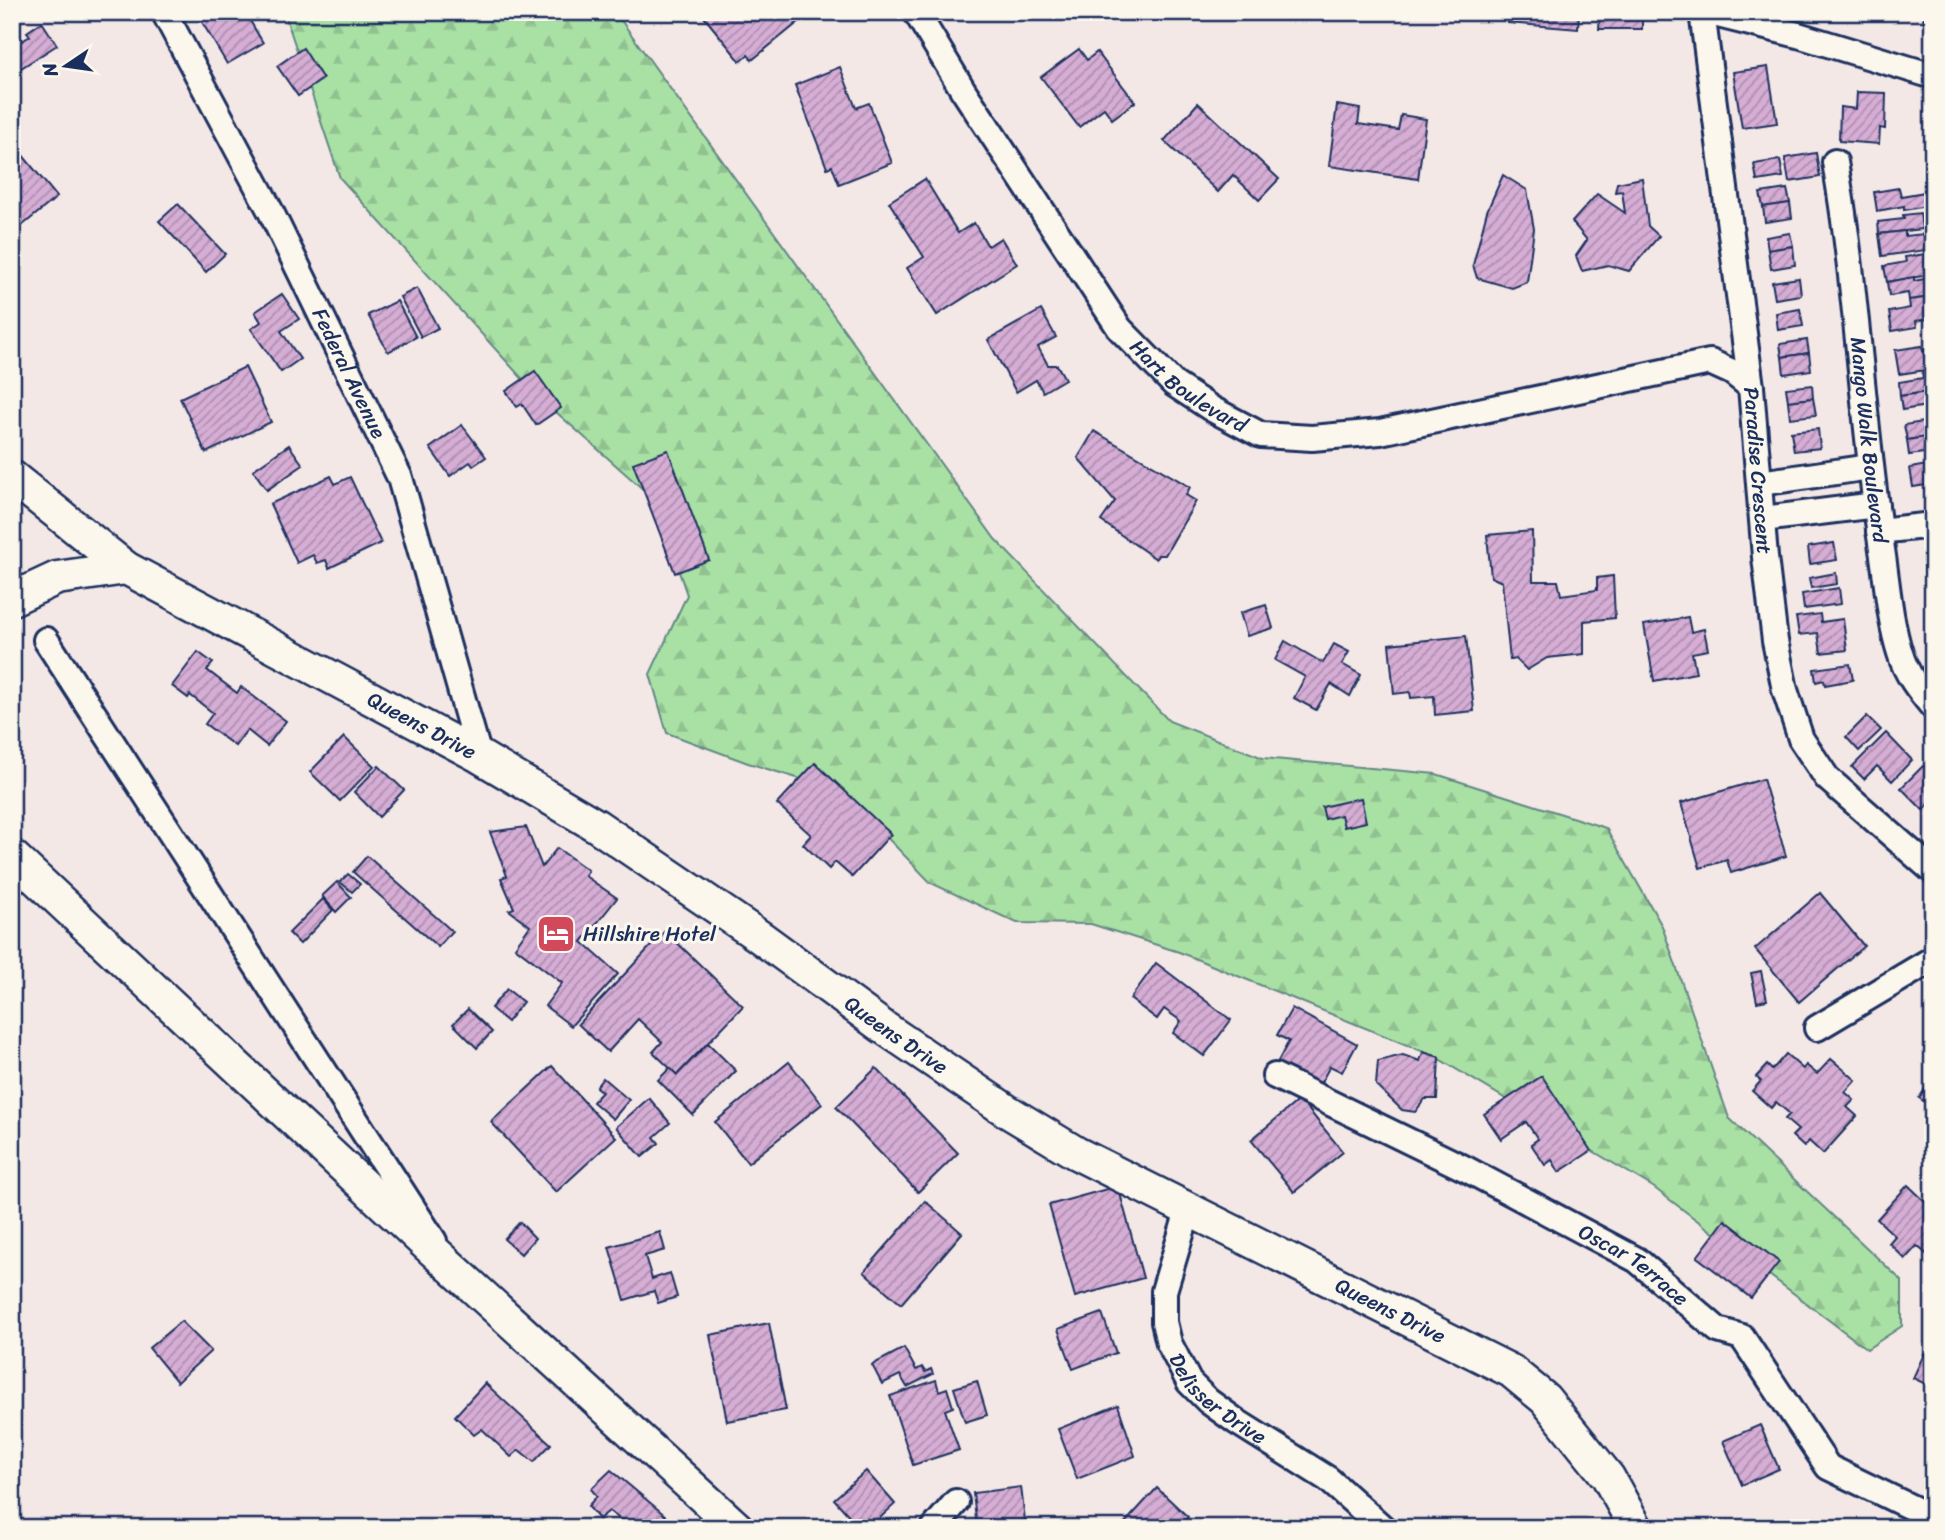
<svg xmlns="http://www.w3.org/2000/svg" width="1945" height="1540" viewBox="0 0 1945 1540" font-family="Sriracha,sans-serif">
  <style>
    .forest { fill: url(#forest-firs); stroke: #628882; stroke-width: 2 }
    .building { fill: url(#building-hatch); stroke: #1b2f5e; stroke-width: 2 }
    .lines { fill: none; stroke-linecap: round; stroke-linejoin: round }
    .minor-casing { stroke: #1b2f5e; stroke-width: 30 }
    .major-casing { stroke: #1b2f5e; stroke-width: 37 }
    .minor { stroke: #fbf7ec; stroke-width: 24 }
    .major { stroke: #fbf7ec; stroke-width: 32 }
    .labels { text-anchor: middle; stroke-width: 6; stroke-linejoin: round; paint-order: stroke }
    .street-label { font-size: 21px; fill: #1b2f5e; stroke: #fbf7ec }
    .poi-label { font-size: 21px; fill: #1b2f5e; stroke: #fbf7ec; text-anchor: start }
  </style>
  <defs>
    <pattern id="forest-firs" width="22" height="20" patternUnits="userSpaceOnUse" patternTransform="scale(1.75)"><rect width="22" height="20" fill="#a9e1a5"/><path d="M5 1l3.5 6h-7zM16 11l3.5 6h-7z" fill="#91c190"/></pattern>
    <pattern id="building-hatch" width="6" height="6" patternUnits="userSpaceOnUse" patternTransform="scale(1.75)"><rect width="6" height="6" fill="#d6add4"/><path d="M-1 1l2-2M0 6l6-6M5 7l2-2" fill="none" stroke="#ad8daf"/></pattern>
  </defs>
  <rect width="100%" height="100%" fill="#f4e8e7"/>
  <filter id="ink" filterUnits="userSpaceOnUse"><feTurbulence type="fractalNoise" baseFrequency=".0143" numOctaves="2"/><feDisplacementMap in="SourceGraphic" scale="14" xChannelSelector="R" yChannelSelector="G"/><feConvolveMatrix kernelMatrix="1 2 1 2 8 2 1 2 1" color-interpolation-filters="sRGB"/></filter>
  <g filter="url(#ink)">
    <!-- forest -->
    <path class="forest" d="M284,12h331l380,527 174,182 94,37 173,16 170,54 56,98 67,192 173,163v45l-35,23 -214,-162 -219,-131 -255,-104 -88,-28 -74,-1 -86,-40 -88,-91 -95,-29 -81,-30 -17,-59 37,-79 -33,-96 -116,-103 -198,-218z"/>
    <!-- building -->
    <g class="building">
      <path d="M196,12h49l18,31 -36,21z"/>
      <path d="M700,12h70l2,3 4,-3h35l-59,48 -4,-5 -8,6z"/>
      <path d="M1508,12h71l-1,17 -70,-6z"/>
      <path d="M1600,12h42v17h-43z"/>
      <path d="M1928,12h5v14l-10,-7z"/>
      <path d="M42,22l15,23 -39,25 -6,-6v-27l6,-3 4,7 8,-5 -3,-4z"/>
      <path d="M303,48l20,31 -25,17 -21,-30z"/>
      <path d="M1079,49l8,11 10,-8 38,50 -23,17 -8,-11 -25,19 -38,-50z"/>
      <path d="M840,67l16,41 13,-5 23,60 -53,21 -7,-18 -5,2 -32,-83z"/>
      <path d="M1768,67l9,56 -35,5 -9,-56z"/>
      <path d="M1857,92l29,1 -1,36 -5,-1 -1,16 -40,-3 1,-34 16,2z"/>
      <path d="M1198,103l81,76 -20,21 -26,-25 -15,17 -54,-51z"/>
      <path d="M1337,105l23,4 -2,15 40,6 3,-15 25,4 -8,60 -89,-13z"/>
      <path d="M12,142l45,55 -45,37z"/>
      <path d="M1816,153l4,24 -31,5 -4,-24z"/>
      <path d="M1780,160l3,17 -26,4 -3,-17z"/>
      <path d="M1503,175l24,15 7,39 -7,53 -15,6 -35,-10 -4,-13 14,-54z"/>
      <path d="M1642,178l6,48 11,10 -30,35 -21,-6 -26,6 -6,-15 11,-16 -15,-18 25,-28 28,19 -3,-22 -7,1 2,-9z"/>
      <path d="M925,179l33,54 16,-10 14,23 13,-8 16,26 -80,51 -30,-47 17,-11 -35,-55z"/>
      <path d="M1899,188l2,8 24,-4 2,14 -23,4v-4l-27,5 -3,-19z"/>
      <path d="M1787,189l3,14 -27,4 -3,-14z"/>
      <path d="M1790,203l2,15 -27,4 -2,-15z"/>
      <path d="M178,204l47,50 -19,18 -47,-51z"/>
      <path d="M1920,213l2,16 -43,5 -1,-12 26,-3 -1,-4z"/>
      <path d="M1905,231v5l19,-2 2,16 -44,6 -3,-22z"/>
      <path d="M1790,233l3,13 -25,4 -2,-13z"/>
      <path d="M1793,246l2,19 -24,4 -3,-19z"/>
      <path d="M1926,254l3,21 -42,7 -3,-16 22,-4 -1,-5z"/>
      <path d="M1914,277v4l16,-3 3,19 -24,3 -1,-7 -19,3 -2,-14z"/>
      <path d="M1799,278l2,17 -26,4 -3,-17z"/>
      <path d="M417,288l21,40 -17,9 -21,-40z"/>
      <path d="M282,294l17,25 -18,12 19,28 -19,13 -30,-43 10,-7 -6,-10z"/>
      <path d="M1933,297v21l-17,3 1,6 -25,4 -3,-19 21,-4 -1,-8z"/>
      <path d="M397,301l19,36 -28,15 -20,-37z"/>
      <path d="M1800,309l3,17 -25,4 -2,-17z"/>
      <path d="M1041,310l15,27 -18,10 10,18h9l8,14 -22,13 -7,-12 -20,12 -28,-52z"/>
      <path d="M1807,340l2,13 -27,4 -2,-13z"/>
      <path d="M1922,346l1,5 10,-2v20l-34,5 -4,-24z"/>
      <path d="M1809,353l2,17 -27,4 -2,-17z"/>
      <path d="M245,367l26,55 -65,31 -26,-55z"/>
      <path d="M1933,369v22l-33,5 -1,-14 24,-4 -1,-7z"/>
      <path d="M535,371l26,37 -25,17 -14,-21 -5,3 -11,-16z"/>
      <path d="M1812,385l1,13 -25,3 -2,-13z"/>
      <path d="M1928,392v5l5,-1v19h-4l-2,-9 -25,4 -2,-14z"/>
      <path d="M1813,398l3,17 -26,3 -2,-17z"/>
      <path d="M1929,415h4v21l-26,4 -3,-15 26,-4z"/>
      <path d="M462,425l24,32 -13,9 -3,-4 -20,14 -20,-28z"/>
      <path d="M1818,429l2,19 -26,3 -3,-19z"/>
      <path d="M1094,431l96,56 -4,8 10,6 -31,54h-7l-2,4 -55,-38 14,-20 -37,-43z"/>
      <path d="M1933,436v23l-2,-7 -22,3 -2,-15z"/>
      <path d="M289,445l14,20 -36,25 -14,-20z"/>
      <path d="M668,450l41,110 -34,13 -42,-110z"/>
      <path d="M1933,464v20l-20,3 -3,-19z"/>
      <path d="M331,476l4,8 15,-7 31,66 -52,25 -3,-8 -9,3 -4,-8 -16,8 -27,-59z"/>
      <path d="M1532,531l1,50h25l3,14 36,-5v-12l16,-2 2,42 -31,3v33l-37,4 -20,12 -11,-11 -6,1 -8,-78 -11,-5 -4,-42z"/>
      <path d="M1834,543l3,17 -27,4 -2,-17z"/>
      <path d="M1836,573l1,11 -26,4 -2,-10z"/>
      <path d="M1839,588l2,16 -37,5 -2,-15z"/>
      <path d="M1266,605l7,23 -26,8 -7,-23z"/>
      <path d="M1820,614l1,8 22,-3 4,31 -26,3 -3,-20 -19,2 -3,-18z"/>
      <path d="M1688,617l3,15 13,-3 4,21 -16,3 4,20 -42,8 -10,-56z"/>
      <path d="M1466,636l8,75 -39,4 -1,-19 -23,2 -1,-6 -16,2 -5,-50z"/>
      <path d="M1285,641l38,22 11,-19 15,8 -7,12 19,11 -11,21 -19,-12 -15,26 -22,-12 11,-21 -30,-17z"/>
      <path d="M198,652l15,11 -6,7 30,23 4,-6 45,34 -19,25 -20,-16 -12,16 -30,-22 8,-11 -23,-18 -2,3 -16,-12z"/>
      <path d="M1850,664l3,16 -28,5 -1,-5 -8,2 -2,-13z"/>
      <path d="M1867,716l14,14 -22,21 -13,-14z"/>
      <path d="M1886,733l26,27 -20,21 -15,-15 -13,13 -12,-12z"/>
      <path d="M344,737l30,29 -34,35 -30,-29z"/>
      <path d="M815,763l76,71 -39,43 -17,-15 -6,7 -26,-25 8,-9 -34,-31z"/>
      <path d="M379,766l25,24 -25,27 -25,-25z"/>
      <path d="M1923,766l10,10v24l-10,10 -22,-22z"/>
      <path d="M1763,779l23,77 -55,17 -4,-13 -27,8 -19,-65z"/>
      <path d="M1361,798l5,24 -22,5 -3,-12 -16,4 -3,-12z"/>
      <path d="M526,827l16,40 15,-19 31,22 -3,6 32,22 -35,44 36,32 -47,52 -26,-20 17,-23 -47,-36 15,-21 -21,-16 5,-2 -13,-30 6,-2 -17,-44z"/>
      <path d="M367,856l85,75 -14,16 -85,-75z"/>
      <path d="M348,874l12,10 -8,8 -12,-10z"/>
      <path d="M337,882l14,15 -15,15 -14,-16z"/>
      <path d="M1820,893l44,53 -65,56 -44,-53z"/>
      <path d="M323,899l10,11 -33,34 -11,-11z"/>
      <path d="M665,931l78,75 -66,69 -24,-23 9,-10 -24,-23 -30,33 -30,-28z"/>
      <path d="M1156,963l75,57 -27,36 -31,-23 8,-12 -17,-12 -7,10 -27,-20z"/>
      <path d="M1761,971l6,29 -10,2 -6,-29z"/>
      <path d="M507,989l16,13 -16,20 -16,-14z"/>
      <path d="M1292,1008l65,36 -15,28 -12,-6 -11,20 -42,-23 12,-22 -12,-6z"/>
      <path d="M468,1009l24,23 -15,16 -24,-24z"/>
      <path d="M708,1043l28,28 -43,44 -35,-35 12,-12 7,7z"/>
      <path d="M1423,1052l16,5 -2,42h-12l-10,13 -13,-2 -26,-25 2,-24 25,-6 17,6z"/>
      <path d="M1786,1054l17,15 3,-4 11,9 14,-15 25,21 -11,12 9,8 -7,7 10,9 -34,38 -14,-13 -5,6 -12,-11 6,-6 -13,-11 5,-5 -14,-12 -5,6 -19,-17 9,-10 -5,-4 11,-12 5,5z"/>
      <path d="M789,1062l33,42 -74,59 -33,-41z"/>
      <path d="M552,1066l64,71 -60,55 -65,-70z"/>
      <path d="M876,1068l82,85 -40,39 -82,-85z"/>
      <path d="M1542,1076l49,75 -32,21 -7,-12 -7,5 -14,-21 7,-5 -12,-17 -25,17 -17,-25z"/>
      <path d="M603,1078l26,22 -16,19 -20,-17 9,-10 -6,-5z"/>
      <path d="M1933,1078v29l-14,-9z"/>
      <path d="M649,1098l21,25 -16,14 5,6 -17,14 -26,-30z"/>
      <path d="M1300,1099l43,53 -49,40 -43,-52z"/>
      <path d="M1908,1185l25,24v47l-2,2 -14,-12 -12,13 -16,-16 6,-7 -18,-17z"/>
      <path d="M1118,1186l25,92 -68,19 -26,-92z"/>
      <path d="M925,1201l37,32 -61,71 -37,-32z"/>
      <path d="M1725,1220l54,42 -28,36 -54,-41z"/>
      <path d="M520,1222l15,16 -14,16 -17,-15z"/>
      <path d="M660,1232l5,18 -20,6 7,23 18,-6 7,24 -19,6 -4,-12 -29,9 -16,-53z"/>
      <path d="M1102,1313l14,40 -43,16 -15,-40z"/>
      <path d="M181,1321l30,30 -34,31 -28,-34z"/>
      <path d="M769,1323l17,87 -59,11 -17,-86z"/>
      <path d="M904,1348l12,22 6,-3 3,5 6,-3 2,5 -26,13 -7,-12 -18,9 -10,-19z"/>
      <path d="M1924,1354l9,4v43l-8,-3 5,-12 -17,-8z"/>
      <path d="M936,1380l3,11 8,-3 6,19 -8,3 14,40 -46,15 -23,-69z"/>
      <path d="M977,1381l10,34 -22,7 -11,-34z"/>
      <path d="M485,1383l66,61 -17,18 -15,-12 -8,7 -29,-28 -8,6 -19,-19z"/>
      <path d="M1118,1405l17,51 -58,23 -19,-50z"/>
      <path d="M1760,1425l19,44 -37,16 -19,-44z"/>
      <path d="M611,1470l55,46 -12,12h-23l-22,-17 -10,8 -11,-13 9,-10 -6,-7z"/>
      <path d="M866,1471l29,33 -26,24h-9l-26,-29z"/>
      <path d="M1021,1487l5,41h-49l-4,-35z"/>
      <path d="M1157,1488l31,29 -11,11h-49l-4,-4z"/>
    </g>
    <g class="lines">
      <!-- minor casing -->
      <g class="minor-casing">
        <g id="minor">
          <path id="s1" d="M164,12l106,198 130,268 79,278"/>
          <path id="s2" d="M916,12l47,78 157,239 54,55 38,25 49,26 51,3 68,-6 330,-70 22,10 19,15"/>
          <path id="s3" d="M1702,12l49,375 14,170 10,84 10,49 16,49 26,39 106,93"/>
          <path d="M1706,12l92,23 135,41"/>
          <path id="s4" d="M1835,162c22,126 27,254 46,381 6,36 8,75 19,110 6,21 19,37 33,54"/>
          <path d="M1760,483l110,-16"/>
          <path d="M1763,519l113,-14"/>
          <path d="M1879,531l54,-6"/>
          <path d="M46,640l388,601"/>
          <path d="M1817,1028l116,-69"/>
          <path id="s5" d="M1275,1076l191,93 171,91 81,70 24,7 86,130 105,51"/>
          <path id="s6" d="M1188,1211l-24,80v31l5,21 20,39 19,19 29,21 91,57 55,49"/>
          <path d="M934,1528l22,-26"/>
        </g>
      </g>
      <!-- major casing -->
      <g class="major-casing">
        <g id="major">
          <path id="s7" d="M12,477l114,91 353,188 118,70 163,111 123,90 124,84 69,42 435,218 34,28 63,78 28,51"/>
          <path d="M12,599l45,-21 69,-10"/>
          <path d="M12,856l414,388 311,284"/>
        </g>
      </g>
      <!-- minor -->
      <use href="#minor" class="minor"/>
      <!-- major -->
      <use href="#major" class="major"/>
    </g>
  </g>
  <!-- icons -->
  <defs>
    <g id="hotel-square" transform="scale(2.0125)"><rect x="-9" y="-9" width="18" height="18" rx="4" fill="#d1495b" stroke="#fbf7ec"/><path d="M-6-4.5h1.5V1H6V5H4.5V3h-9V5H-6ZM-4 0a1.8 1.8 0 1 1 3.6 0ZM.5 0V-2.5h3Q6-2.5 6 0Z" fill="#fff"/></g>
  </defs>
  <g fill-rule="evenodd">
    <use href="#hotel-square" x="556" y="934"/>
  </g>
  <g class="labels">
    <!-- street labels -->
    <g class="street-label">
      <text dy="7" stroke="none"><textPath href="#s1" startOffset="406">Federal Avenue</textPath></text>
      <text dy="7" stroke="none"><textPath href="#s2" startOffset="467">Hart Boulevard</textPath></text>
      <text dy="7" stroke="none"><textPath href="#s4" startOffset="280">Mango Walk Boulevard</textPath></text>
      <text dy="7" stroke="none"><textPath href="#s3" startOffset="462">Paradise Crescent</textPath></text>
      <text dy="7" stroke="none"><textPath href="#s7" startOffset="481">Queens Drive</textPath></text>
      <text dy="7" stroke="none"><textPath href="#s7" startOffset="1048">Queens Drive</textPath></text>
      <text dy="7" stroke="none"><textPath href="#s5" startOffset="406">Oscar Terrace</textPath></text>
      <text dy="7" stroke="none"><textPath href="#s7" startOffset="1615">Queens Drive</textPath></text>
      <text dy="7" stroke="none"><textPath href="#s6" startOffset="212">Delisser Drive</textPath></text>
    </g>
    <!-- poi labels -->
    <g class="poi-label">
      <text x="583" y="941">Hillshire Hotel</text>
    </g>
  </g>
  <!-- margin -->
  <rect width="1945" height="1540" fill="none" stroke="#fbf7ec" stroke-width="42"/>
  <rect x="21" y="21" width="1903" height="1498" fill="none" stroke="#1b2f5e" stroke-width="2.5" filter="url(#ink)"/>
  <!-- north arrow -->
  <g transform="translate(66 66) rotate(257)" stroke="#fbf7ec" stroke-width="5" paint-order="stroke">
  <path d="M0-5L12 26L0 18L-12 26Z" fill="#1b2f5e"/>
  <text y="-10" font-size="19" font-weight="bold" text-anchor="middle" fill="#1b2f5e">N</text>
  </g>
</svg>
